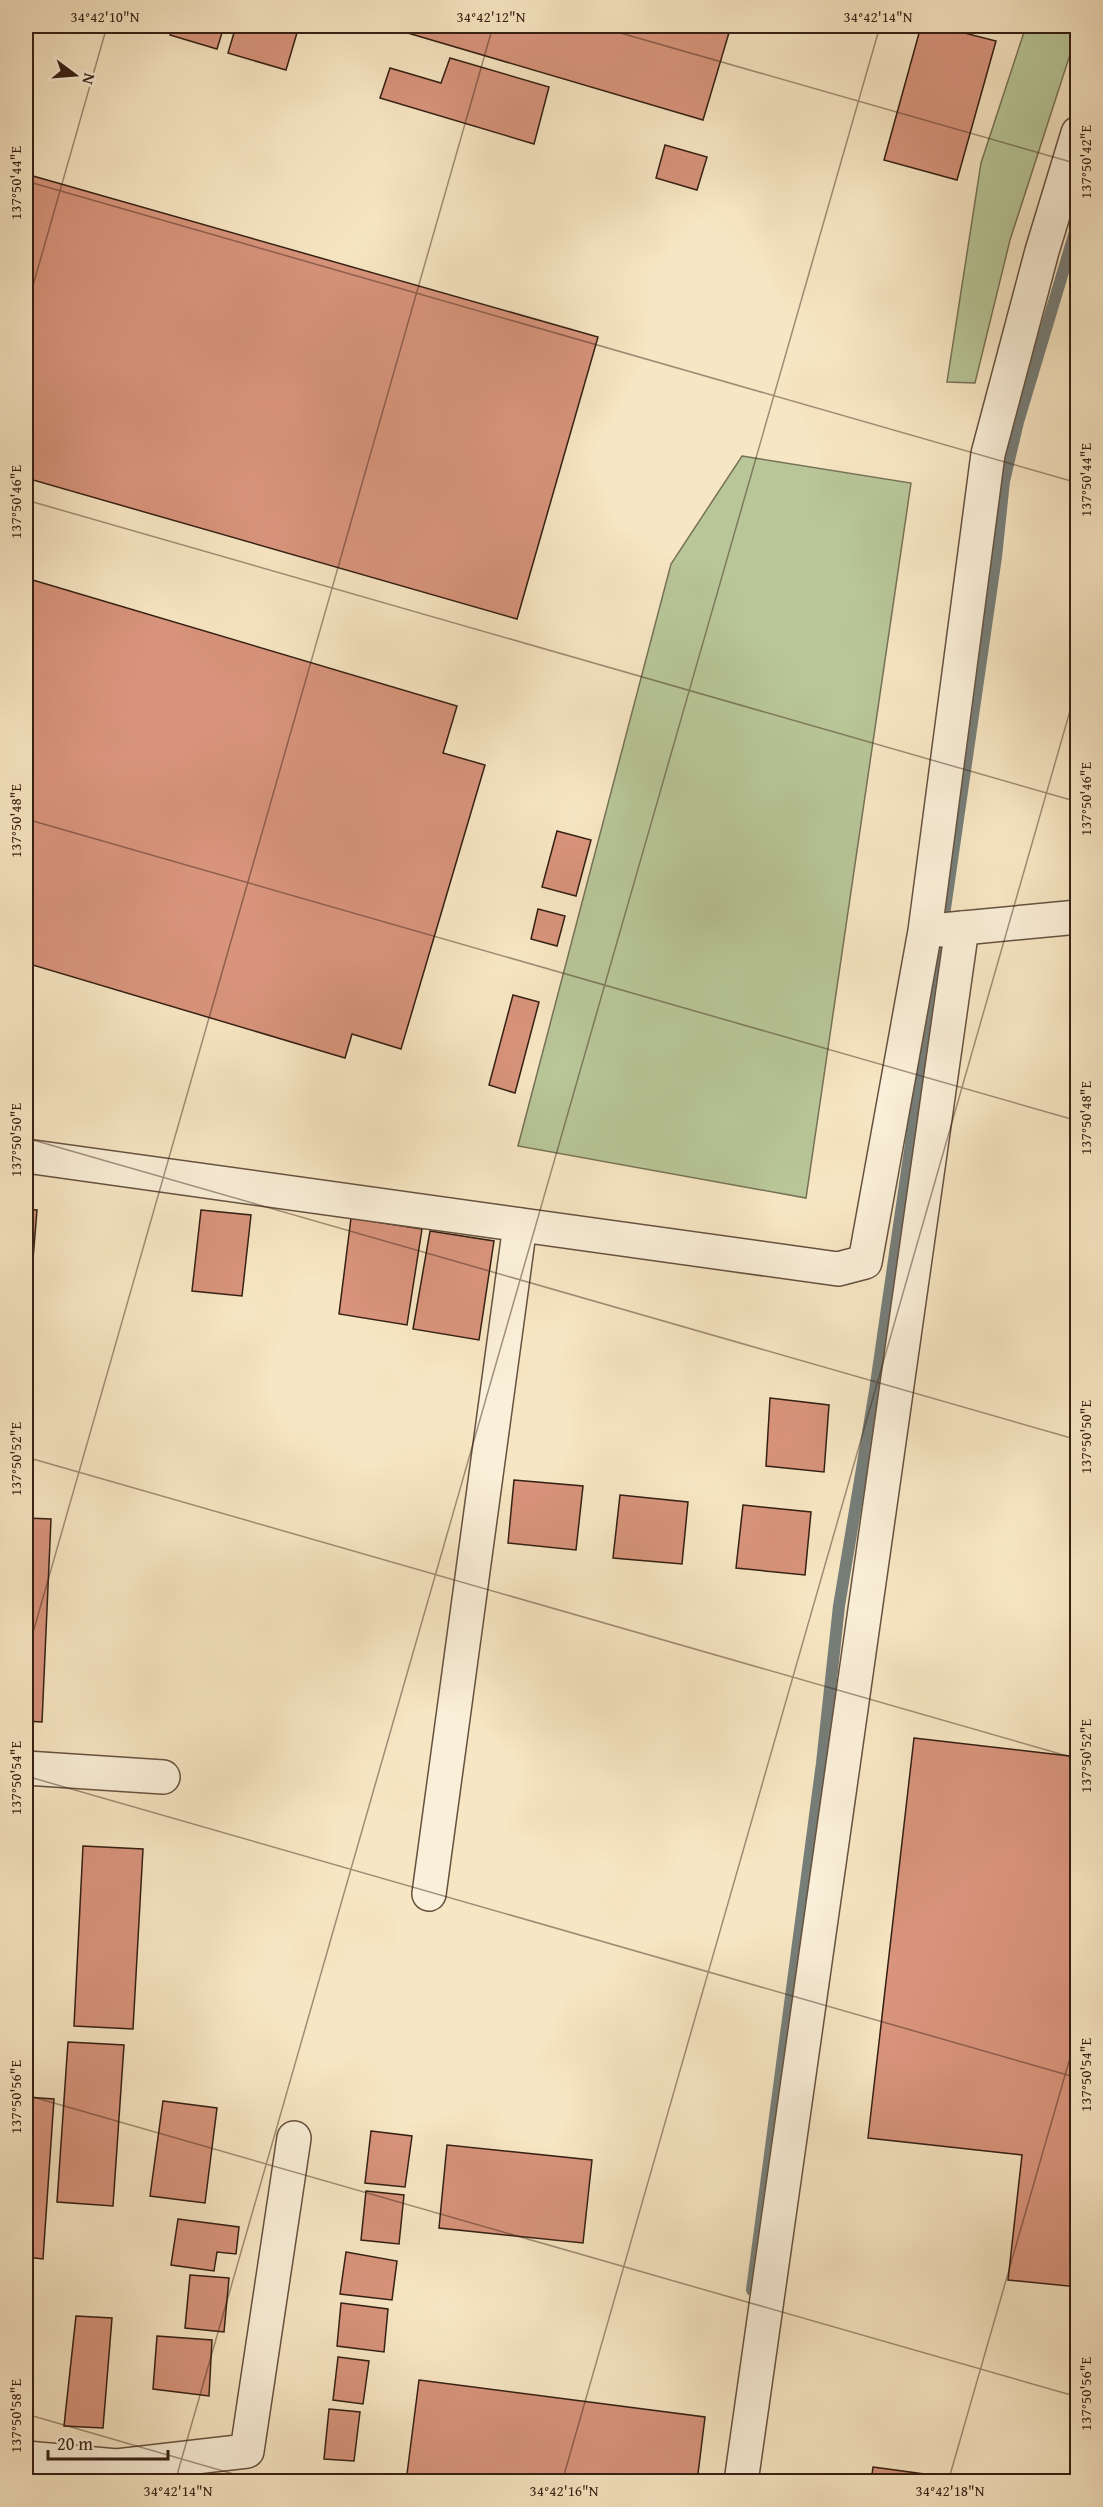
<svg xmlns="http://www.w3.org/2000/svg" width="1103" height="2507" viewBox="0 0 1103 2507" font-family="'Gentium Book Plus',serif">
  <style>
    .green { fill: #b8c698; stroke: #767256; stroke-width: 1.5 }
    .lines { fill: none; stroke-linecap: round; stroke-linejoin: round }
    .stream { stroke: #767e79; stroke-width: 12 }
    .building { fill: #d8947c; stroke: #351f13; stroke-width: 1.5 }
    .minor-casing { stroke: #66513f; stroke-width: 36 }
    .minor { stroke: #faefd8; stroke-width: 33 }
    .ticks { fill: none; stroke: #351f13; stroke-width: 1.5; stroke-opacity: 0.45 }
    .neatline { fill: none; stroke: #351f13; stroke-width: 2 }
    .ticks-label { font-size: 15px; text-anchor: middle; fill: #351f13 }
  </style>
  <rect width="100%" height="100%" fill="#f7e6c3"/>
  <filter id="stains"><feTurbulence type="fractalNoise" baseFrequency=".00333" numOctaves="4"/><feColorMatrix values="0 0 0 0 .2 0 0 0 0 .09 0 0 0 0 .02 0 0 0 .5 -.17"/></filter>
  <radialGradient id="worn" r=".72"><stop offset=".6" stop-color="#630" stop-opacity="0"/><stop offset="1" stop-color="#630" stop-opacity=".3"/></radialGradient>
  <!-- green -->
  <g class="green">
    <path d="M1026,26h51v7l-67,207 -35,143 -28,-1 34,-219z"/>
    <path d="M742,456l169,27 -105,715 -288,-52 153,-582z"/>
  </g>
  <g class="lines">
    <!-- stream -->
    <path class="stream" d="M752,2290l70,-527 17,-157 36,-215 121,-834 8,-76 14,-59 60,-200"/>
  </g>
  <!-- building -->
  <g class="building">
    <path d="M173,26h51l-7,23 -47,-14z"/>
    <path d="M236,26h63l-13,44 -58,-17z"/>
    <path d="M384,26h347l-28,94z"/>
    <path d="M921,26h16l59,15 -39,139 -73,-20z"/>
    <path d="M450,58l99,29 -15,57 -154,-46 10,-30 51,15z"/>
    <path d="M665,145l42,12 -10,33 -41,-12z"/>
    <path d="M26,174l572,163 -81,282 -491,-141z"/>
    <path d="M26,578l431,128 -14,47 42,12 -84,284 -49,-15 -7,24 -319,-95z"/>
    <path d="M557,831l34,9 -15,56 -34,-9z"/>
    <path d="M538,909l27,7 -8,30 -26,-7z"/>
    <path d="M513,995l26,7 -24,91 -26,-8z"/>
    <path d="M26,1209l11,1 -5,61h-6z"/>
    <path d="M201,1210l50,5 -9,81 -50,-5z"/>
    <path d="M351,1218l71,11 -15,96 -68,-11z"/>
    <path d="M430,1231l64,10 -15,99 -66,-11z"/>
    <path d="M770,1398l59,7 -5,67 -58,-6z"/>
    <path d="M514,1480l69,6 -7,64 -68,-7z"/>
    <path d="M620,1495l68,7 -6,62 -69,-6z"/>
    <path d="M743,1505l68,7 -6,63 -69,-7z"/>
    <path d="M26,1518l25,1 -9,203 -16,-1z"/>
    <path d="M914,1738l164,19v530l-70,-7 14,-125 -154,-17z"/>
    <path d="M83,1846l60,3 -10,180 -59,-3z"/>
    <path d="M68,2042l56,3 -11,161 -56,-4z"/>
    <path d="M26,2097l28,2 -11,160 -17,-2z"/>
    <path d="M163,2101l54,7 -12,95 -55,-7z"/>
    <path d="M371,2131l41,5 -7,51 -40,-4z"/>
    <path d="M447,2145l145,15 -9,83 -144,-15z"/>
    <path d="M366,2191l38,4 -5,49 -38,-4z"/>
    <path d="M178,2219l61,8 -3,27 -19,-2 -3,19 -43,-6z"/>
    <path d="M346,2252l51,9 -5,39 -52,-6z"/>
    <path d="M190,2275l39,3 -5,54 -39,-4z"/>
    <path d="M26,2282h6l-6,112z"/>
    <path d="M341,2303l47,6 -4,43 -47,-6z"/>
    <path d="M76,2316l36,2 -9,110 -39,-2z"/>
    <path d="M157,2336l55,4 -3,56 -56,-7z"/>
    <path d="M338,2357l31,4 -6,43 -30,-4z"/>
    <path d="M419,2380l286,37 -8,65h-228l-62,-8z"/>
    <path d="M329,2409l31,3 -6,49 -30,-2z"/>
    <path d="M873,2467l51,7 -1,8h-52z"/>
    <path d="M44,2476l29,2v4h-30z"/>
  </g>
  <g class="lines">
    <!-- minor casing -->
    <g class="minor-casing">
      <g id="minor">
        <path d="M942,930l136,-13"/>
        <path d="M26,1156l812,113 27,-7 60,-331 63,-477 54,-203 36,-118"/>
        <path d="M26,1768l137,9"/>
        <path d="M429,1894l91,-669"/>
        <path d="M26,2458l91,8 130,-15 47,-313"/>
        <path d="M741,2482l221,-1554"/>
      </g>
    </g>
    <!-- minor -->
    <use href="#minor" class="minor"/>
  </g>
  <!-- ticks -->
  <path class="ticks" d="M596,26l482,138M26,181l1052,302M26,310l81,-284M26,500l1052,302M26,819l1052,302M26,1138l1052,302M26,1457l1052,302M26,1657l467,-1631M26,1776l1052,302M26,2095l1052,302M26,2414l235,68M175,2482l705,-2456M562,2482l516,-1799M948,2482l130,-452"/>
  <!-- margin -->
  <rect width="1103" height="2507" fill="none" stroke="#f7e6c3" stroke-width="66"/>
  <!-- north arrow -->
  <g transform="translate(75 75) rotate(106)" stroke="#faefd8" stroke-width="4.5" paint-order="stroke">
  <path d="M0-4.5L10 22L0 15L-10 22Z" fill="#351f13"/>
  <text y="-9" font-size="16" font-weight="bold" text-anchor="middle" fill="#351f13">N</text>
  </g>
  <!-- scale -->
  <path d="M48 2450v9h120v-9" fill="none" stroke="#351f13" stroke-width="3"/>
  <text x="57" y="2450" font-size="18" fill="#351f13" stroke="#faefd8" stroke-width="4.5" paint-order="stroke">20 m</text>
  <rect x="33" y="33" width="1037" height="2441" class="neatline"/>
  <g class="ticks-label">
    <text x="105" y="22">34°42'10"N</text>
    <text x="491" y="22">34°42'12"N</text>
    <text x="878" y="22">34°42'14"N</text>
    <text transform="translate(1086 162) rotate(-90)" y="5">137°50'42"E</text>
    <text transform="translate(16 183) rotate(-90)" y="5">137°50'44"E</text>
    <text transform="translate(1086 480) rotate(-90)" y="5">137°50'44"E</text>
    <text transform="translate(16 502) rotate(-90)" y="5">137°50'46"E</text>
    <text transform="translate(1086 799) rotate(-90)" y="5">137°50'46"E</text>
    <text transform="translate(16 821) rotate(-90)" y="5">137°50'48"E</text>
    <text transform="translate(1086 1118) rotate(-90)" y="5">137°50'48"E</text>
    <text transform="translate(16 1140) rotate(-90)" y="5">137°50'50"E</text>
    <text transform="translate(1086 1437) rotate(-90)" y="5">137°50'50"E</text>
    <text transform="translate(16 1459) rotate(-90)" y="5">137°50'52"E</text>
    <text transform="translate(1086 1756) rotate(-90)" y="5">137°50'52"E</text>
    <text transform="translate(16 1778) rotate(-90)" y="5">137°50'54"E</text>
    <text transform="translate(1086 2075) rotate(-90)" y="5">137°50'54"E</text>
    <text transform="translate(16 2097) rotate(-90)" y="5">137°50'56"E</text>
    <text transform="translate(1086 2394) rotate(-90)" y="5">137°50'56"E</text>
    <text transform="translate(16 2416) rotate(-90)" y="5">137°50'58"E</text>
    <text x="178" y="2496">34°42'14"N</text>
    <text x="564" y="2496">34°42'16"N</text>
    <text x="950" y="2496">34°42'18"N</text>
  </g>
  <rect width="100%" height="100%" filter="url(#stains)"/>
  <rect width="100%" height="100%" fill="url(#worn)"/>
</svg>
